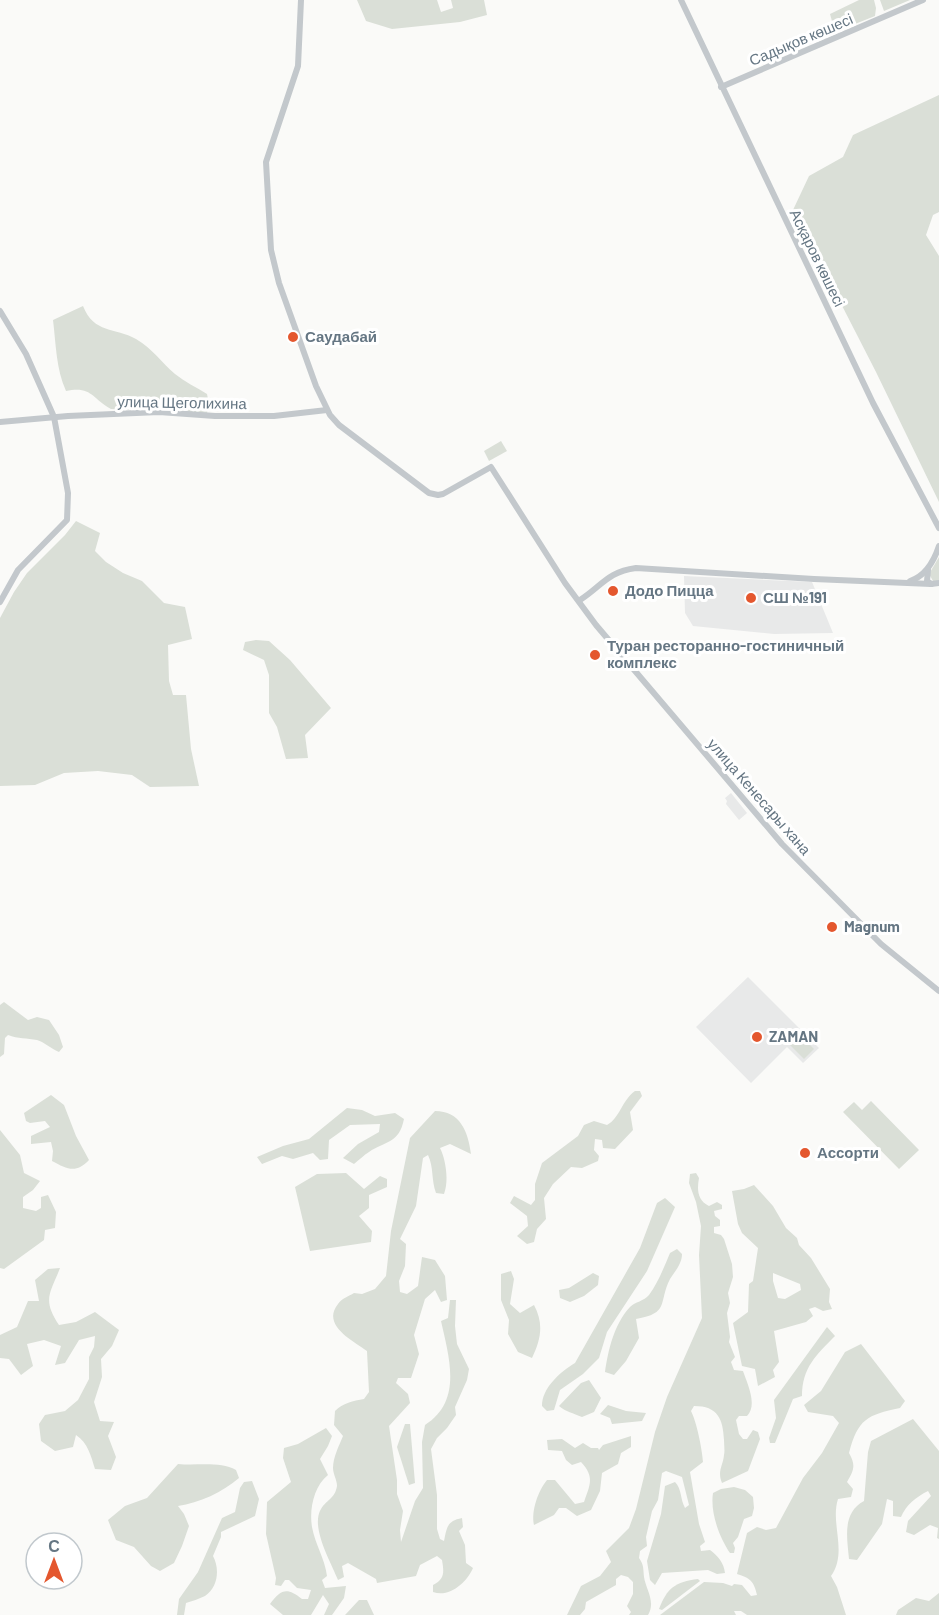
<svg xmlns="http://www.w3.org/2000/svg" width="939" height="1615" viewBox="0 0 939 1615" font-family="Barlow,sans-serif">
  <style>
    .built { fill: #e8e9e9 }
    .green { fill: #dadfd7; fill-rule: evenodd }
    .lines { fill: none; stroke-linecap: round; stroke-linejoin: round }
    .tertiary { stroke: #c3c8cc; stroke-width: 6 }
    .poi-dot { fill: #e4572e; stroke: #fff; stroke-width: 2 }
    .labels { text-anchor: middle; stroke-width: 6; stroke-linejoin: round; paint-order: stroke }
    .street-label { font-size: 15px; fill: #657683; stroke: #fff }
    .poi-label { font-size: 15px; font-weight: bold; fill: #657683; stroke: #fff; text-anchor: start }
  </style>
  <rect width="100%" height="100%" fill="#fafaf8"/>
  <!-- built -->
  <g class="built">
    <path d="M684,576l128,6 21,51 -59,1 -81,-8 -8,-13z"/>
    <path d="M731,793l16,20 -8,7 -13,-16 1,-3 -2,-3z"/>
    <path d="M748,977l71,71 -16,15 -16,-16 -36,36 -55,-56z"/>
  </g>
  <!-- green -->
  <g class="green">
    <path d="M357,0h80l4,12 12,-4 -2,-8h33l3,15 -27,7 -68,7 -26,-8z"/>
    <path d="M859,0h15l2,8 -1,8 -40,16 -5,-18z"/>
    <path d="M880,0h30l-26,11z"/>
    <path d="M939,95v117l-6,3 -7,20 13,21v246l-63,-130 -83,-162 16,-34 34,-19 10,-22z"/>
    <path d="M83,306c11,28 32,21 53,33 16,9 26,24 39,35 10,8 21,13 32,20l2,10 -2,9 -96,-4c-20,-11 -19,-23 -45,-18 -10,-22 -10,-47 -13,-71z"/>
    <path d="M501,441l6,10 -18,10 -5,-10z"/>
    <path d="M76,521l24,12 -5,18 11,11 17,11 19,8 22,22 21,4 7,32 -24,6 1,36 4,14h13l5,54 8,37 -49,1 -18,-12 -34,-4 -34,2 -29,12 -35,1v-168l14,-26 13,-19 38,-38z"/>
    <path d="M939,557v24h-6l-4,-7z"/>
    <path d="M256,640l13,1 21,19 41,48 -26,27 3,23 -22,1 -9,-32 -8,-14v-38l-5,-15 -21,-10 2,-8z"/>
    <path d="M4,1002l24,18 9,-3 12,3 10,15 4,12 -4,5c-7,-3 -15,-10 -22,-12 -10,-2 -19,-1 -29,-5l-3,3 -1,16 -4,3v-52z"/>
    <path d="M796,1031l18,18 -10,10 -18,-18z"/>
    <path d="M635,1091h5l2,5 -12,16 3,18 -18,19 -12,-1 -1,-8 -7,-1 -1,11 5,6 -1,5 -16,7 -11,-1 -18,17 -9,14 2,21 -9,10 -3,13 -7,2 -10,-8 11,-10 -1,-10 -17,-13 4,-7 17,9 4,-5v-16l7,-21 36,-27 6,-11 10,-4 13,4c13,-7 15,-25 28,-34z"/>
    <path d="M51,1095l13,10 12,31 13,24c-13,14 -22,9 -37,1l1,-10 -2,-9 -20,2v-8l19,-9 -5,-6 -15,2 -4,-2 -2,-8z"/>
    <path d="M871,1101l48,49 -20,19 -56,-57 11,-10 8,8z"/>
    <path d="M347,1108l15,2 13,6 20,-3 9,6c-5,25 -19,22 -35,33 -5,3 -10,8 -15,12l-11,-6 15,-14 21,-12 1,-8 -30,1 -21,15 -1,19 -8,1 -7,-7 -20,6 -11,-3 -20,8 -5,-7 26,-11 26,-7z"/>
    <path d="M435,1111c25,0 33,20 36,43l-21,-10 -10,4c6,12 9,33 4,46l-8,-1c-5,-14 -2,-25 -8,-38l-5,3 -7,48 -16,33 6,5 -1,22 -6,15 1,11 7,2 11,-8 4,-29 13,3 10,16 2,24 -6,2 -6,-12 -10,9 -11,36 5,19 -8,24h-13l-2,5 12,11 2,9 -21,23 8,54v14l6,17 -3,19 1,12 14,-41 8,-13 -1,-46 3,-17c38,-24 24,-68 16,-104l7,-3 2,-18h6l-1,26 2,18 12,25 -2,11 -12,27 1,8 -9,13 -10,10 -6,11 6,46v34l3,10 4,2c3,-14 3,-20 18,-23l1,9 -4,4 6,14 1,18 7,5c-6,14 -23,30 -40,24v-7c12,-6 11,-13 9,-25l-5,-4 -17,9 -4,11 -39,7 -1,-4 -28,-16 -6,3 2,11 -6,3c-7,-18 -28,-53 -17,-71 5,-9 14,-10 16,-23 0,-6 -4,-12 -4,-18 0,-11 6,-22 10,-32l-9,-11 1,-14c8,-8 18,-10 29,-12l5,-7 -2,-41c-14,-10 -46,-26 -29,-47 3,-5 11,-8 16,-11l8,1 13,-5 11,-13 5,-45 19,-93z"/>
    <path d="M0,1130l20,25 4,18 16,8 -7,9 -10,7v11l13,3 5,-3v-11l7,-2 8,17 -1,16 -10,2 -1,10 -40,29 -4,-1z"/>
    <path d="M346,1173l18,16 16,-13 7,3v8l-18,8v13l-10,8 13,15 -1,11 -61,9 -15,-64 22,-13z"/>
    <path d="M696,1173l3,5c-2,11 -2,22 10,28l8,-4 5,3v4l-8,2 1,5 5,4v6l-6,1v6l7,2 3,4 8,25 1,13 -5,16 2,10 -3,10 3,24 -1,5 6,15 -4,5 3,8 9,1c4,12 15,34 4,45h-8l-3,4 3,14 4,5h4l6,-9 5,2 2,7 -12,32 -26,12c-5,-12 1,-17 2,-28 1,-4 0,-10 0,-15 -1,-21 -6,-34 -30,-34l-3,5c6,12 11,38 12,51l-13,10 9,52 6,18 -5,4 1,5 9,-1c8,6 14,13 15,23l-8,1 -9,-4 -46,3 -7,12 -5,-5 -3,-19 14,-47 4,-28 10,-4c7,7 5,17 10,26l4,-3 -7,-28 -16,-6 -4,2 -4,27 -6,11 -6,26 1,9 -7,5 -1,7c5,7 4,10 5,19 2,13 12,24 4,38h-19l2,-3 -4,-6 6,-12v-12l-5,-5 -7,-2 -5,4v6l-30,17 -1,7 -5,6h-13l14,-29 19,-10 11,-14 -5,-11 23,-23 7,-19 19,-77 12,-35 35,-79 -3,-63 2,-29 -5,-24 -7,-19 1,-9z"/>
    <path d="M754,1185l19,21 13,22 11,10 2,7 12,13 19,31 -1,13 3,7 -9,2 -8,-4 -6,2 4,7 -7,6 -32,9 5,31 -6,8 2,7 -17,9 -3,-17 -13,-3 -9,-43 15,-11 1,-28 4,-3 5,-33 -16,-15 -4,-9 -6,-33 12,-2zM773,1273l27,11 1,6 -16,9 -7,-1 -5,-17z"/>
    <path d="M665,1198l10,9 -28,64 -40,61 -8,26 -16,16 -23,16 -6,20 -7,1 -5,-5c0,-18 18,-34 33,-43l65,-115 17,-45z"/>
    <path d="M677,1249l5,5c0,10 -7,17 -12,25 -12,24 0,34 -34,40l3,19 -13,23 -12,14 -9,-3c3,-21 9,-48 25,-65 5,-5 14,-6 19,-12 9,-12 15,-28 21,-42z"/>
    <path d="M60,1268c-10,26 -18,31 -1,57l17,-3 19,-10 24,18 -7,16 -11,13 1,18 -8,25 6,19 14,1 -6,14 8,21 -5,13 -16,-1c-4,-13 -7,-26 -19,-34l-3,12 -18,4 -14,-10 -2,-17 6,-9 20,-4 13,-11 11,-21v-22l5,-10 1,-11 -16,4 -14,23 -10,2 6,-19 -17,-6 -17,4 6,22 -12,9 -12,-16 -9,-1v-23l17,-8 11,-26h11l-4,-21 13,-11z"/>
    <path d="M511,1271l3,8 -4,25 10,9 14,-8c10,19 7,34 -2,53l-14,-6 -10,-18 1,-14 -8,-20v-26z"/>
    <path d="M593,1273l6,3 -1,9 -14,11 -14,6 -10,-4 -1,-8 10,-2z"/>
    <path d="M827,1327l8,9c-19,19 -33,32 -33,60l-9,3 -18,44h-5l-1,-5 7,-20 -2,-18z"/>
    <path d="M861,1344l44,57 -5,7c-33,7 -42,11 -51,45 7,12 5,17 -2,29l6,7 -2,8 -13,2c-8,25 10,53 -7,77l6,11 9,28h-99l-6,-4h-7l2,4h-76l44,-33 19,1 9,3 2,-2 8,1 9,11 6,-1c-3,-14 -7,-17 -20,-21l10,-41 10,-6 9,3 10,-2 27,-50 19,-25 17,-30 -6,-7 -25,-4 -4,-7 17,-14 24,-39z"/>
    <path d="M589,1380l12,18 -7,14 -12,5c-9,-4 -16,-5 -23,-11l22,-23z"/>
    <path d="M608,1405l18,6 20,2 -4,8 -30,3 -2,-6 -10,-4z"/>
    <path d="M913,1419l26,32v88l-2,-1 1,-10 -8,-3 -16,10 -8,-3 2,-11 23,-25 -3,-5c-12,6 -22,14 -27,26l-8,-1v-15l-6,-2 -5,25 -25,36 -8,-1c-2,-22 -7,-46 15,-58l4,-49 3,-11z"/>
    <path d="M405,1424h5l5,59 -6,2 -12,-38z"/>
    <path d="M326,1428l6,8 -4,10 -8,13 8,16c-14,11 -19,34 -16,52 3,17 13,32 15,49l-5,4 3,8 21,-2 -2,12 -12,17h-8l5,-11 -6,-9 -12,20h-28l-13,-11c11,-15 17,-17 32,-5h6l3,-9 -14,-2 -8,-8h-4l-4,6 -6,-1 1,-7 -10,-44 1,-32 24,-20 -8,-24 1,-10 14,-4z"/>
    <path d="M631,1436v11l-10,6 -3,11 -16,9 -2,18 -9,19 -14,6 -11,-8h-7l-5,7 -20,10c-3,-14 4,-34 13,-45h8l20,24 9,-2c6,-17 11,-25 -3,-40l-9,3 -6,-5 -4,-9 -14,-1 -1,-10 15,-1 13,9 8,-5 8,5h7l1,2 4,-5z"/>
    <path d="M178,1464c19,2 42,-3 58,6l3,8c-16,14 -40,25 -61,28l6,8 5,12 -7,20 -8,17 -14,8 -9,-5 -17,-19 -18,-7 -8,-20 17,-14 22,-8z"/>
    <path d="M252,1481l7,18 -4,17 -34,16v5l-8,19c7,13 5,31 -8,40 -6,3 -13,5 -19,7l-2,12h-7l2,-16 19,-27 24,-54 13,-6 5,-24 4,-6z"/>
    <path d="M734,1487l11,3 8,7 1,11 -2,8 -8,3 -6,18 -5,6 2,5 -1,5h-4c-11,-16 -20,-41 -17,-60l8,-4z"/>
    <path d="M698,1579l2,2 -38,29 -3,-1c8,-21 16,-27 39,-30z"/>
    <path d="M939,1593v22h-43l2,-5 18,-12 13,3z"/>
    <path d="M359,1600h8l7,15h-29z"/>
  </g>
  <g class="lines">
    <!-- tertiary -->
    <g class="tertiary">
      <path d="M301,0l-3,66 -32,96 5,88 8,33 37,103 14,29 9,10 90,68 9,2 5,-1 48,-27 74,116 31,42 186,219 99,100 58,47"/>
      <path d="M681,0l192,403 66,125"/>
      <path d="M721,87l202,-87"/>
      <path d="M0,311l26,43 28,63 14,76 -1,27 -49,50 -18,32"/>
      <path d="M0,422l68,-6 91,-4 56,4h59l53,-6"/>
      <path d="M928,570l-1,11 4,3 8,-1"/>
      <path d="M910,581c16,-5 24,-20 29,-35"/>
      <path d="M580,600c22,-14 27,-28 56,-32l178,11 117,5"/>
    </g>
  </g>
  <!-- markers -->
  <g class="poi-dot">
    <circle cx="293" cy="337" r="6"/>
    <circle cx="613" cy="591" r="6"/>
    <circle cx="751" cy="598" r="6"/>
    <circle cx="595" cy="655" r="6"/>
    <circle cx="832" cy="927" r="6"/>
    <circle cx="757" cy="1037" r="6"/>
    <circle cx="805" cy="1153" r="6"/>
  </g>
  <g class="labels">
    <!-- street labels -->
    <g class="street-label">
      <text transform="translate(801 40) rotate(-23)" y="5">Садықов көшесі</text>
      <text transform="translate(817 258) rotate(64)" y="5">Асқаров көшесі</text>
      <text transform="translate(182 403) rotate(1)" y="5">улица Щеголихина</text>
      <text transform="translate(759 797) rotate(49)" y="5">улица Кенесары хана</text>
    </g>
    <!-- poi labels -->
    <g class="poi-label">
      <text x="305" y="342">Саудабай</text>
      <text x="625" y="596">Додо Пицца</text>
      <text x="763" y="603">СШ №191</text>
      <text x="607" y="651">Туран ресторанно-гостиничный<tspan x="607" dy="17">комплекс</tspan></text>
      <text x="844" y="932">Magnum</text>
      <text x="769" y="1042">ZAMAN</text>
      <text x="817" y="1158">Ассорти</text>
    </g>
  </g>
  <!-- north arrow -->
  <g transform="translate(54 1561)"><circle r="28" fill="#ffffff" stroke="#c1c8cd" stroke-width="1.5"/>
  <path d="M0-4.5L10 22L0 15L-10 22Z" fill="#e4572e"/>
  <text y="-9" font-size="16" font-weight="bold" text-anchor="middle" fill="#657683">С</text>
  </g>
</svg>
